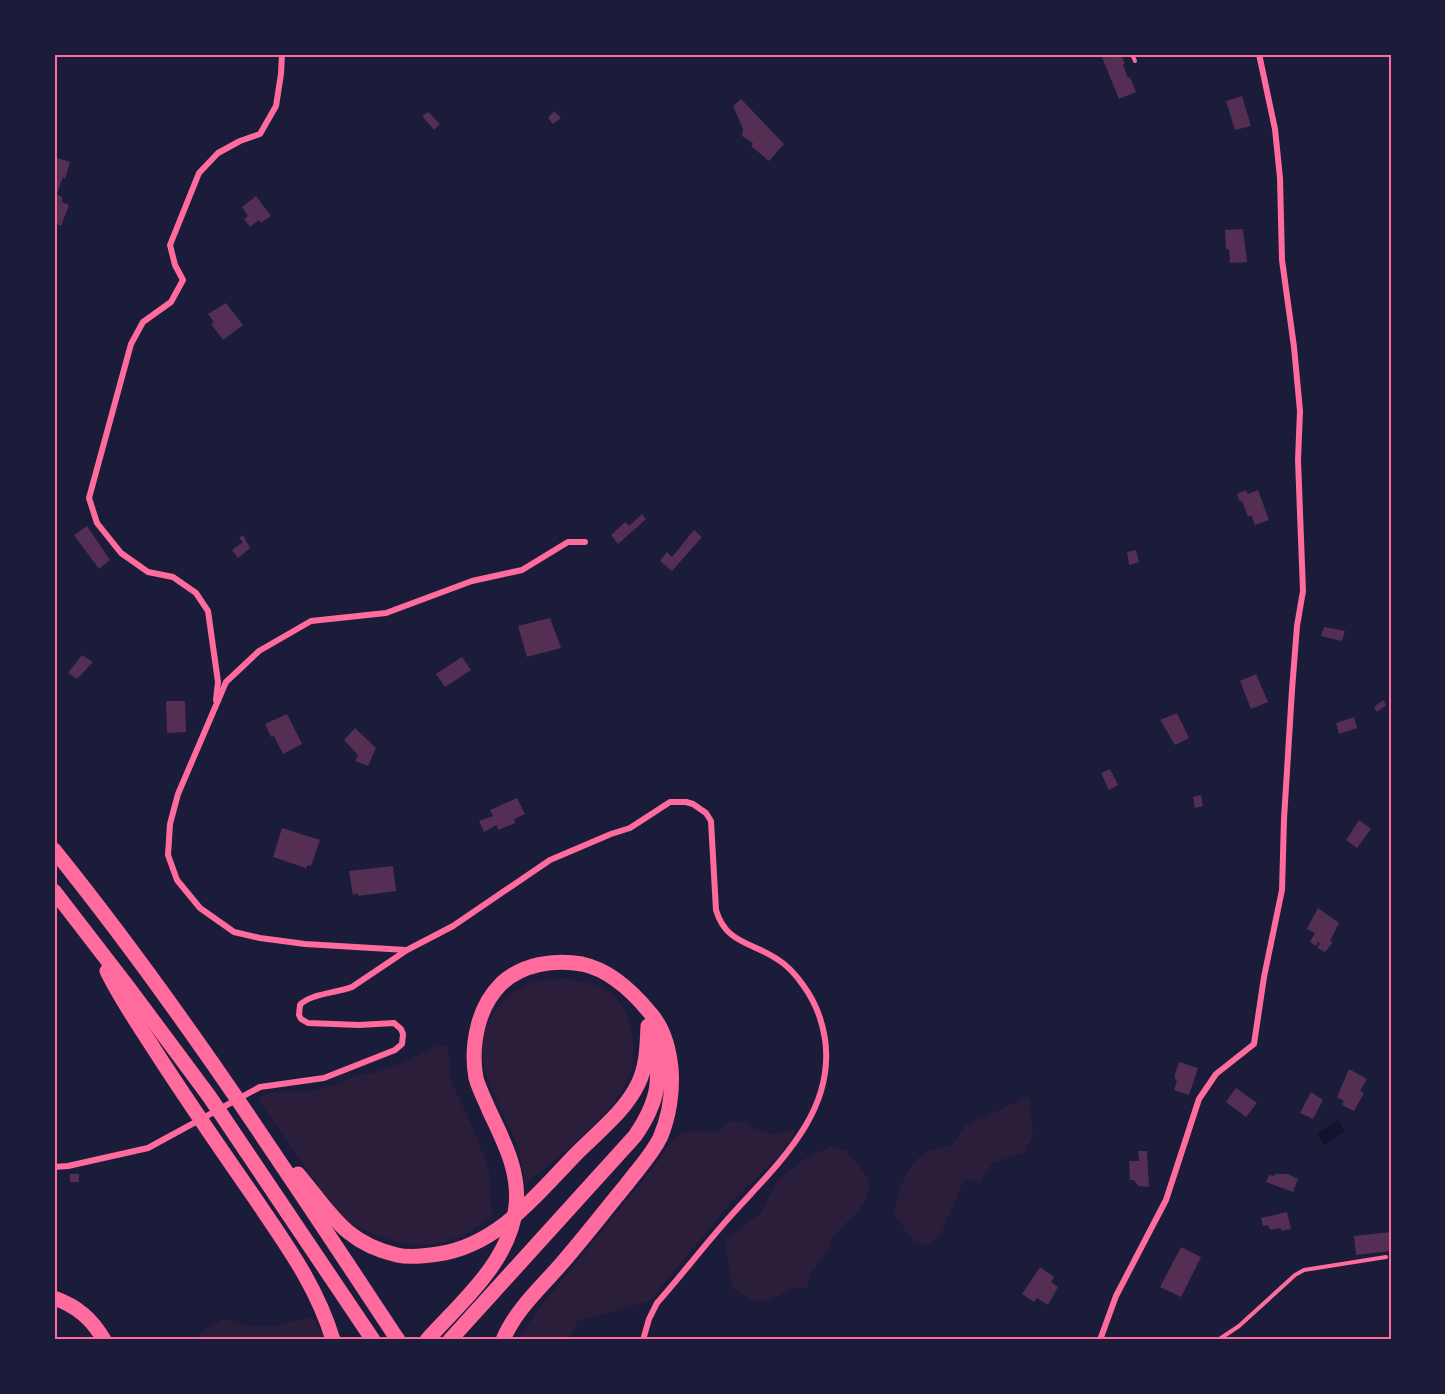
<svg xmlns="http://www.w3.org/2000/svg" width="1445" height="1394" viewBox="0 0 1445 1394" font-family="Arial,sans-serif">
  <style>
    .green { fill: #2a1e3b }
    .water { fill: #12122b }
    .building { fill: #542f53 }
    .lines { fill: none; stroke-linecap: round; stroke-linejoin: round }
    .service { stroke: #ff6b9d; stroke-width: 4 }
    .minor { stroke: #ff6b9d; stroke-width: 6 }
    .motorway { stroke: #ff6b9d; stroke-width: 15 }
    .neatline { fill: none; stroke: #ff6b9d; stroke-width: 2 }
  </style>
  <rect width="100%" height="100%" fill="#1b1b3a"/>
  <!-- green -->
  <g class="green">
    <path d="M567,979c30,4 53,10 62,43 15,51 -9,78 -44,111 -19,18 -39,34 -59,51 -3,-12 -5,-24 -8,-36 -10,-30 -33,-62 -36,-94 -3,-31 23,-64 53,-72 10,-3 21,-3 32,-3z"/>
    <path d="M448,1045l3,36 25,54 13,36 3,45c-41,31 -72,38 -120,17 -8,-4 -18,-7 -25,-12 -16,-13 -28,-34 -40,-51 -15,-23 -31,-45 -47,-68v-5l14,-5 35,-1 17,-3 32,-13 16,-2 27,-10 33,-16z"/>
    <path d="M1029,1096l4,39 -8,17 -33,11 -12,21 -15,-6 -24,56 -9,10 -17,-1 -21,-28c4,-25 13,-57 39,-66 6,-2 13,-2 19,-3l13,-20z"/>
    <path d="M735,1121c12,1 16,5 26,10 11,5 23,1 34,-2l-2,9 -16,20 -47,45 -80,98 -72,20 -11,19h-50l20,-29 122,-151c22,-33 21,-30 58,-27l12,-11z"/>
    <path d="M831,1146l16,5 22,28c3,31 -23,38 -36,59 -3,4 -3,9 -5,13 -10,17 -17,14 -21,37h-13l-27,13h-14l-21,-13 -7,-48 36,-27 15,-31 30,-24z"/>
    <path d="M310,1318l5,2 10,20h-132l12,-11 19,-10c21,8 39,10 62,4 8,-2 15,-4 24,-5z"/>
  </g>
  <!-- water -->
  <path class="water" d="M1338,1120l7,11 -21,14 -7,-11z"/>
  <!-- building -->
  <g class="building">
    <path d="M1108,54h13l4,10 -2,1 5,13 2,-1 6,15 -17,7 -17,-42z"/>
    <path d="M1242,96l9,30 -16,4 -9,-29z"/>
    <path d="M741,99l43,45 -15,17 -18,-15 2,-3 -11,-7 1,-7 -10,-23z"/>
    <path d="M554,111l7,7 -8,6 -5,-6z"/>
    <path d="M428,112l12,12 -6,6 -12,-14z"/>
    <path d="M54,157l16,5 -5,17 -2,-2 -6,17 5,3v5l7,3 -8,21 -7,-3z"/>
    <path d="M256,196l15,20 -10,7 -2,-3 -9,7 -6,-8 4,-3 -6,-9z"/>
    <path d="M1243,229l4,33 -17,1 -1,-14 -3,1 -1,-20z"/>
    <path d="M226,303l17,22 -20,15 -12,-16 3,-2 -6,-8z"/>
    <path d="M1246,490l2,4 10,-4 11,30 -14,5 -4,-10 -3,2 -6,-16 -2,1 -3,-8z"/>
    <path d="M642,514l4,5 -28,25 -7,-9 14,-13 4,4z"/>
    <path d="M87,526l23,34 -11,9 -25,-34z"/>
    <path d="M694,530l8,7 -30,34 -12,-10 7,-9 5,5z"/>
    <path d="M243,535l7,13 -12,10 -6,-8 11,-8 -4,-4z"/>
    <path d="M1136,550l3,12 -10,3 -2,-13z"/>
    <path d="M550,618l11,30 -34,9 -9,-31z"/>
    <path d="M1324,627l21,4 -3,10 -21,-5z"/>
    <path d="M82,655l11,7 -16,17 -9,-6z"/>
    <path d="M462,657l9,13 -26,17 -9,-13z"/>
    <path d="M1256,674l12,28 -17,7 -11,-28z"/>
    <path d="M1383,700l3,5 -9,7 -3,-5z"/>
    <path d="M166,701h19l1,31 -19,1z"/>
    <path d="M1177,713l12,25 -14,7 -15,-25z"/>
    <path d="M287,714l15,30 -19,10 -9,-18 -3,1 -6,-13z"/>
    <path d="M1354,717l3,11 -18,6 -3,-11z"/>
    <path d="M355,728l21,20 -8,18 -13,-5 3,-6 -14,-15z"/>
    <path d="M1110,769l8,16 -9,5 -8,-17z"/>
    <path d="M1201,795l2,11 -8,2 -2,-11z"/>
    <path d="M517,798l8,16 -11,5 1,4 -17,7 -1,-5 -13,7 -5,-11 14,-5 -3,-6z"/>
    <path d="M1359,820l12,9 -14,19 -11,-8z"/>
    <path d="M282,828l38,12 -9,26 -3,-1 -2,3 -33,-11z"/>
    <path d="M393,866l3,25 -38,5v-3l-5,2 -4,-24z"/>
    <path d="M1318,908l21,15 -9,18 3,1 -8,10 -8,-4 3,-5 -2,-1 -2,4 -6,-4 5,-9 -8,-4z"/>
    <path d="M1179,1062l19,6 -9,27 -15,-5 3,-10 -2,-1v-5z"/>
    <path d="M1349,1069l18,10 -7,12 4,2 -10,18 -12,-6 2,-4 -7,-4z"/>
    <path d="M1236,1088l21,15 -11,14 -20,-15z"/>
    <path d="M1311,1092l12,8 -10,19 -13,-6z"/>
    <path d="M1138,1151h9l2,36 -11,-1 -4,-6h-4l-1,-19h10z"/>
    <rect x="70" y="1174" width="9" height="8"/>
    <path d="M1276,1174h12l10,5 -5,13 -27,-10 3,-7 5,1z"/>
    <path d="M1287,1212l4,17 -10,2v-3l-11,2 -2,-5 -5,1 -2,-8z"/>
    <path d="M1391,1232v19l-35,4 -2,-19z"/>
    <path d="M1181,1247l20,10 -20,40 -21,-10z"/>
    <path d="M1040,1267l14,10 -3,5 7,5 -10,18 -11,-7 -3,4 -12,-8z"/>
  </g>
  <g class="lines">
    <!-- service -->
    <g class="service">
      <path d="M1132,54l3,7"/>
      <path d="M1218,1340l21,-14 56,-51 9,-5 82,-13"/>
    </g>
    <!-- minor -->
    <g class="minor">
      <path d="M216,700l2,-18 -10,-71 -12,-18 -23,-16 -25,-5 -27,-19 -24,-30 -8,-25 42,-154 12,-22 28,-20 12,-22 -8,-15 -5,-20 29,-72 19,-20 22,-12 20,-7 16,-28 5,-32 1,-20"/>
      <path d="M406,950l-101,-6 -45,-6 -26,-6 -34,-24 -23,-28 -9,-25 2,-31 8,-30 48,-112 33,-31 52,-30 75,-8 86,-32 50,-11 46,-28h17"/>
      <path d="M54,1167l14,-1 80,-18 112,-61 64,-9 71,-28 7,-6 1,-10 -2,-5 -7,-6 -35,2 -51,-2 -7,-4 -2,-4 1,-10c9,-11 37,-12 52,-18l55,-37 46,-24 97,-66 61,-26 19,-6 40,-26h16l7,2 13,9 5,8 5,89c10,34 36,32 61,49 10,6 19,16 26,26 11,15 19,34 22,54 11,76 -52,129 -98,181 -24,27 -46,56 -70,83l-8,16 -6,21"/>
      <path d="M1100,1340l16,-44 50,-96 33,-101 17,-25 38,-30 10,-67 18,-87 2,-71 8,-129 5,-64 6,-35 -5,-131 2,-49 -6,-64 -12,-87 -2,-82 -5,-49 -16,-75"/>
    </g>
    <!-- motorway -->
    <g class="motorway">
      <path d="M54,850c125,155 234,324 344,490"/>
      <path d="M54,891l74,96 81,109 164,244"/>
      <path d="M107,971c13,27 31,53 47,78 32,50 66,99 100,148 31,46 63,89 79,143"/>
      <path d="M298,1174c32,38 46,69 99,81 13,3 28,1 41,-1 61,-9 99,-60 140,-102 21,-21 47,-41 60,-68 9,-18 9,-38 10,-58"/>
      <path d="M54,1298c23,8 38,21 50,42"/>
      <path d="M427,1340c35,-39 83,-78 89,-134 4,-35 -13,-66 -27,-96 -4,-10 -10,-21 -13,-32 -3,-16 -2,-36 2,-52 4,-16 11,-30 23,-42 21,-20 53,-25 81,-20 29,6 52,29 69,50 13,15 18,35 20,54 2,23 -2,49 -11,70 -9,18 -23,32 -34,47 -24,29 -46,58 -71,86 -19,21 -41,42 -52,69"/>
      <path d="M450,1340l185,-204c24,-35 28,-59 16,-100"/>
    </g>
  </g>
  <!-- border -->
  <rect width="1445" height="1394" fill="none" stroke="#1b1b3a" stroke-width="111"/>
  <rect x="56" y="56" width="1334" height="1282" class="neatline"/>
</svg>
